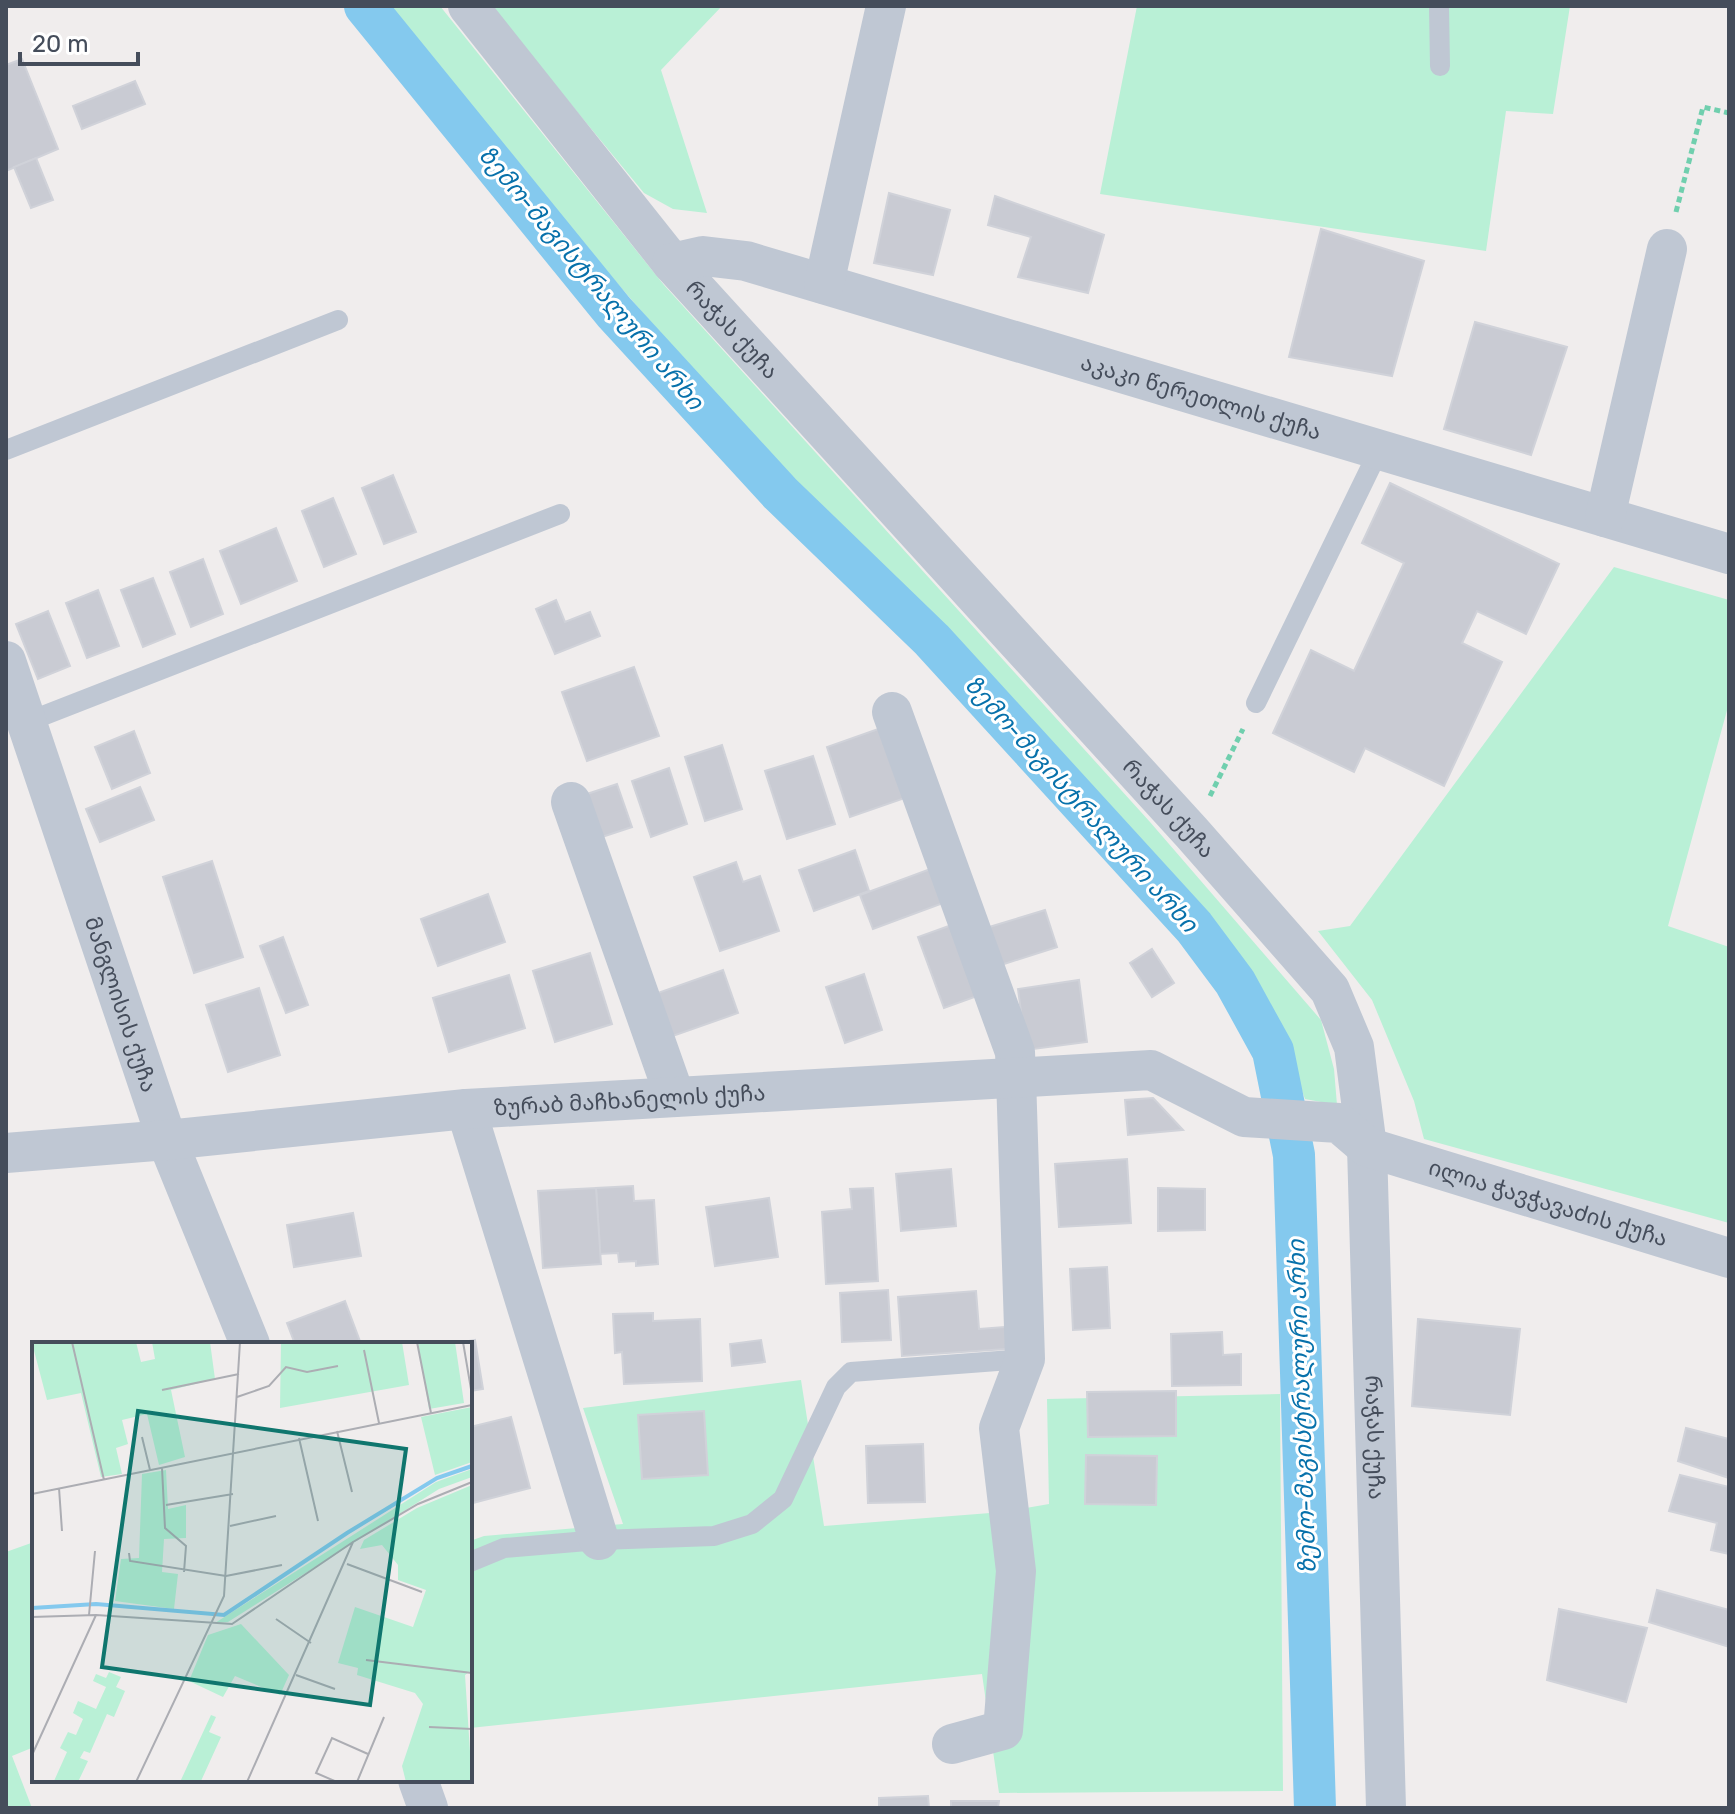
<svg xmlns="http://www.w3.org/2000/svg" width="1735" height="1814" viewBox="0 0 1735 1814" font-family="Rubik,'Noto Sans Georgian',sans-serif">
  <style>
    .green { fill: #b9f0d6 }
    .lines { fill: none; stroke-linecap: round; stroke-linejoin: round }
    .canal { stroke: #84c9ee; stroke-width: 42 }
    .building { fill: #c9cbd3; stroke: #d0d2d9; stroke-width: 2 }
    .path { stroke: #70cfae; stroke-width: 5; stroke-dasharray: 6 4; stroke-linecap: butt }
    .lane { stroke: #bfc7d3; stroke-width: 20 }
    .street { stroke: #bfc7d3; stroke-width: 40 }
    .labels { text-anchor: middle; stroke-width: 6; stroke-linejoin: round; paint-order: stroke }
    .street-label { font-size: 22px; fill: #454d5b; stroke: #fff }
    .water-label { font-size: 24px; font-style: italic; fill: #0771ab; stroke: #fff }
    .inset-river { fill: none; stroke: #84c9ee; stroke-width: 4 }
    .inset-road { fill: none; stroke: #acadb3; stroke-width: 2 }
    .view { fill: #0f766e; fill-opacity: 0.15; stroke: #0f766e; stroke-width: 4 }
    .inset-edge { fill: none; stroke: #454d5b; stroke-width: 4 }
  </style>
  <rect width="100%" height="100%" fill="#f0eded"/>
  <!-- green -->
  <g class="green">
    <path d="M390,6h50l224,279 486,537 171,198 13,49 3,36 -32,-6 -26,-73 -94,-129 -404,-425 -190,-219z"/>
    <path d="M490,6h232l-61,64 46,143 -34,-4 -29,-16z"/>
    <path d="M1137,6h433l-17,108 -47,-3 -20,140 -386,-57z"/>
    <path d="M1614,567l115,33v103l-61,223 61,21v276l-305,-84 -10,-38 -42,-101 -54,-69 32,-5z"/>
    <path d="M801,1380l23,146 179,-14 46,-8 -2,-105 233,-5 3,397 -284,2 -17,-119 -512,54v-187l14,-5 139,-12 -40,-116z"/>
    <path d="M34,1542v205l-22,9 20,52h-26v-256z"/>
  </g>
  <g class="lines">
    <!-- canal -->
    <path class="canal" d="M365,6l249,306 166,181 152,147 262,287 41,55 38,69 21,104 21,653"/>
  </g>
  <!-- building -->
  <g class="building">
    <path d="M22,59l36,90 -52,22v-106z"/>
    <path d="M135,81l10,23 -63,25 -9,-23z"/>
    <path d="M36,158l17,42 -22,8 -17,-41z"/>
    <path d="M889,193l61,17 -17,65 -59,-12z"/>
    <path d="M995,196l109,39 -16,58 -70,-16 13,-40 -43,-12z"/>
    <path d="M1321,229l103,32 -32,115 -103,-19z"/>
    <path d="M1475,322l92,25 -36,108 -87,-26z"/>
    <path d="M393,475l23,57 -32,12 -22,-56z"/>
    <path d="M1390,483l169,81 -33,70 -49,-23 -15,32 40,19 -58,124 -79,-38 -11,24 -81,-39 38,-83 43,21 50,-108 -42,-20z"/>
    <path d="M333,498l23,56 -32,13 -22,-56z"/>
    <path d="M276,528l21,53 -56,23 -21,-53z"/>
    <path d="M203,559l20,55 -32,13 -21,-55z"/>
    <path d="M153,578l22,56 -32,13 -22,-57z"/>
    <path d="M98,590l21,56 -32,12 -21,-55z"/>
    <path d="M556,600l9,22 25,-10 10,24 -45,18 -19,-45z"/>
    <path d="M48,611l22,55 -32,13 -22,-55z"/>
    <path d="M634,667l25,69 -72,25 -25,-69z"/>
    <path d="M881,728l24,70 -55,19 -23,-70z"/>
    <path d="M134,731l16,42 -38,16 -17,-42z"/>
    <path d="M722,745l20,64 -37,12 -20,-64z"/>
    <path d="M813,756l22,68 -48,15 -22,-68z"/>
    <path d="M669,768l18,56 -36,13 -19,-56z"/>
    <path d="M617,784l15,43 -36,12 -15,-43z"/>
    <path d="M140,787l14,33 -54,22 -14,-33z"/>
    <path d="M855,850l14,41 -55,20 -15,-41z"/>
    <path d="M212,861l31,96 -49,16 -31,-96z"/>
    <path d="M736,862l7,20 17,-6 19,55 -59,20 -26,-74z"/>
    <path d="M933,868l13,34 -73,27 -13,-34z"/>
    <path d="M488,894l17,48 -67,24 -17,-47z"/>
    <path d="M1045,910l12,37 -59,19 -12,-38z"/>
    <path d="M957,923l26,71 -39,14 -26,-71z"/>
    <path d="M283,937l25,68 -22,8 -26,-67z"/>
    <path d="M1152,949l22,34 -22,14 -22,-34z"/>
    <path d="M590,953l22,71 -57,18 -22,-71z"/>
    <path d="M723,970l15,43 -71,25 -15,-43z"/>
    <path d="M864,974l18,56 -37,13 -19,-56z"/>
    <path d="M509,975l16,53 -76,24 -16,-54z"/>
    <path d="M1079,980l8,62 -61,8 -8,-61z"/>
    <path d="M259,988l21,67 -52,17 -22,-67z"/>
    <path d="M1153,1098l30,32 -55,5 -3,-35z"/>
    <path d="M1127,1159l4,64 -72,4 -4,-63z"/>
    <path d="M951,1169l5,57 -55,5 -5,-57z"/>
    <path d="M633,1186l1,15 20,-1 4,64 -22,2v-5l-17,1 -1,-9 -18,1 -4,-66z"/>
    <path d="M596,1188l5,76 -58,4 -5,-77z"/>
    <path d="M873,1188l5,93 -52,3 -4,-72 30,-3 -2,-20z"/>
    <path d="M1158,1188l47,1v41l-47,1z"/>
    <path d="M769,1198l9,59 -63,9 -9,-59z"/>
    <path d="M353,1213l8,43 -67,11 -7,-42z"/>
    <path d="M1107,1267l3,61 -37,2 -3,-61z"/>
    <path d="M888,1290l3,50 -49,2 -2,-49z"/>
    <path d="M976,1291l3,38 40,-3 1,22 -118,8 -4,-59z"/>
    <path d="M345,1301l16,43h-66l-8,-21z"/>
    <path d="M653,1313v8l47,-2 2,62 -78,3 -2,-32 -7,1 -2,-39z"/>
    <path d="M1418,1319l102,10 -10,86 -98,-9z"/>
    <path d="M1222,1332l1,23 18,-1v31l-69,1 -1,-52z"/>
    <path d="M475,1340l8,49 -13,2v-47h-18z"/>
    <path d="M761,1340l4,22 -33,4 -2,-22z"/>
    <path d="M1176,1391v45l-88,1 -1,-45z"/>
    <path d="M704,1411l4,64 -66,4 -4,-64z"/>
    <path d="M511,1417l19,71 -57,15 -3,-11v-65z"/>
    <path d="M1686,1428l43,11v39l-51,-17z"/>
    <path d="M923,1444l2,58 -57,1 -2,-57z"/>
    <path d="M1086,1455l71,1 -1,49 -71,-1z"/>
    <path d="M1680,1475l49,12v67l-18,-4 6,-27 -48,-12z"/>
    <path d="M1657,1590l72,20v37l-80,-25z"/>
    <path d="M1559,1609l88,19 -21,74 -79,-22z"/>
    <path d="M928,1796l1,12h-50v-10z"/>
    <path d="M951,1801h48l-1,7h-47z"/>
  </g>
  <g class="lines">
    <!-- path -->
    <g class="path">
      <path d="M1676,212l27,-105 26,6"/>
      <path d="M1210,796l33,-67"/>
    </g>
    <!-- lane -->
    <g class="lane">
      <path d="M1439,6l1,60"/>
      <path d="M6,450l332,-130"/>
      <path d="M1256,703l123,-253"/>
      <path d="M27,722l533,-208"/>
      <path d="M470,1562l34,-14 95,-8 115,-4 38,-12 31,-25 53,-112 15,-15 174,-13"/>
    </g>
    <!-- street -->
    <g class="street">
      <path id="s1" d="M468,6l204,257 520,570 138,157 24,57 13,100 19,661"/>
      <path id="s2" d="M672,263l31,-7 43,5 983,293"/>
      <path d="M824,284l62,-278"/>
      <path d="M1605,517l62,-268"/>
      <path id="s3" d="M6,661l161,479 83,204"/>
      <path d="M892,712l123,340 1,25 9,282 -26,69 17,143 -13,159 -51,14"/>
      <path d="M571,802l104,295"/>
      <path d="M466,1109l133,431"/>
      <path id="s4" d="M6,1153l161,-13 299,-31 685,-39 93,47 95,6 28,24 362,111"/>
      <path d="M418,1780l10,28"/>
    </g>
  </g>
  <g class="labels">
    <!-- street labels -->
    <g class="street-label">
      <text dy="8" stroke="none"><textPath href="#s1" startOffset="418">რაჭას ქუჩა</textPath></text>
      <text dy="8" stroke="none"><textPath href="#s2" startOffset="550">აკაკი წერეთლის ქუჩა</textPath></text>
      <text dy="8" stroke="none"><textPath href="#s1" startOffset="1066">რაჭას ქუჩა</textPath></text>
      <text dy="8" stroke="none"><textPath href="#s3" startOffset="362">მანგლისის ქუჩა</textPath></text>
      <text dy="8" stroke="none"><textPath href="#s4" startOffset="626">ზურაბ მაჩხანელის ქუჩა</textPath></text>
      <text dy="8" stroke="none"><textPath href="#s4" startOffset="1574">ილია ჭავჭავაძის ქუჩა</textPath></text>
      <text dy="8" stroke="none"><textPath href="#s1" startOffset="1762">რაჭას ქუჩა</textPath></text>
    </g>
    <!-- water labels -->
    <g class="water-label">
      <text transform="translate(591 278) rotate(50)" y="8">ზემო-მაგისტრალური არხი</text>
      <text transform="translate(1081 804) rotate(48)" y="8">ზემო-მაგისტრალური არხი</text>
      <text transform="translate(1302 1407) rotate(-92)" y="8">ზემო-მაგისტრალური არხი</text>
    </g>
  </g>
  <!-- overview -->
  <g transform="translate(32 1342)">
    <rect width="440" height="440" fill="#f0eded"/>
    <path d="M104,0l5,20 14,-3 -3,-17h58l5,37 -44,11 14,67 -26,8 -12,-51 -25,6 6,24 -12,4 6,26 -21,3 -20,-84 -34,7 -15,-57zM249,0h121l7,43 -129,23zM423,0l9,61 -35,6 -11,-66zM440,65v55l-37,13 -14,-58zM440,127v8l-33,12 -211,133 -13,1 221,-141zM134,128l2,39 18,-4v33l-22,1 -2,33 16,2 -4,35 -59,-8 6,-42 18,-1 3,-84zM440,143v185l-7,5 7,107h-66l-4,-16 21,-62 -8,-11 -58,-18 1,-7 -20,-5 17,-56 58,20 13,-37 -28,-10v-15l-16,-20 -22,4 4,-9 53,-32zM209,282l48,51 -9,20 -45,-19 -12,21 -34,-16 19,-46zM77,330l12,5 -5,10 9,4 -11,26 -7,-3 -17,39 -6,-2 -4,7 8,3 -10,21 -24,-1 13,-29 -7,-4 8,-16 8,3 7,-16 -10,-6 5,-12 18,8 10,-22 -13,-6 3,-7 10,4zM179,373l5,2 -7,15 12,5 -20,44 -21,1z" fill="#b9f0d6"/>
    <path class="inset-river" d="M0,266l64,-4 128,11 123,-82 90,-55 35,-12"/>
    <path class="inset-road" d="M40,0l32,138M385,0l14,71M431,0l9,53M332,8l15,73M130,48l77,-16M205,55l32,-11 17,-19 21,5 31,-6M305,89l15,61M110,95l8,33M267,96l19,83M130,126l3,60 21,18 -2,26M27,146l3,43M0,152l440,-89M134,163l67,-11M198,184l46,-10M97,211l1,8 96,15 56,-11M315,222l75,28M57,273l6,-64M0,275l64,-2 136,9 121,-82 65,-38 54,-22M244,277l35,24M334,318l106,13M264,333l39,14M397,385l43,2M0,413l64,-140M104,440l88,-186 16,-254M215,440l106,-240M305,440l-21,-9 16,-35 36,16M325,440l27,-65"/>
    <path class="view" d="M106,69l268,38 -36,256 -268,-38z"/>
    <rect width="440" height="440" class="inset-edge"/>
  </g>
  <!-- border -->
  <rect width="1735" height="1814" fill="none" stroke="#454d5b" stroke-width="16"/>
  <!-- scale -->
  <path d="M20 52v12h118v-12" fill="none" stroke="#454d5b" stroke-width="4"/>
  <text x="32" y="52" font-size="24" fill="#454d5b" stroke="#ffffff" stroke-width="6" paint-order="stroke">20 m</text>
</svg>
